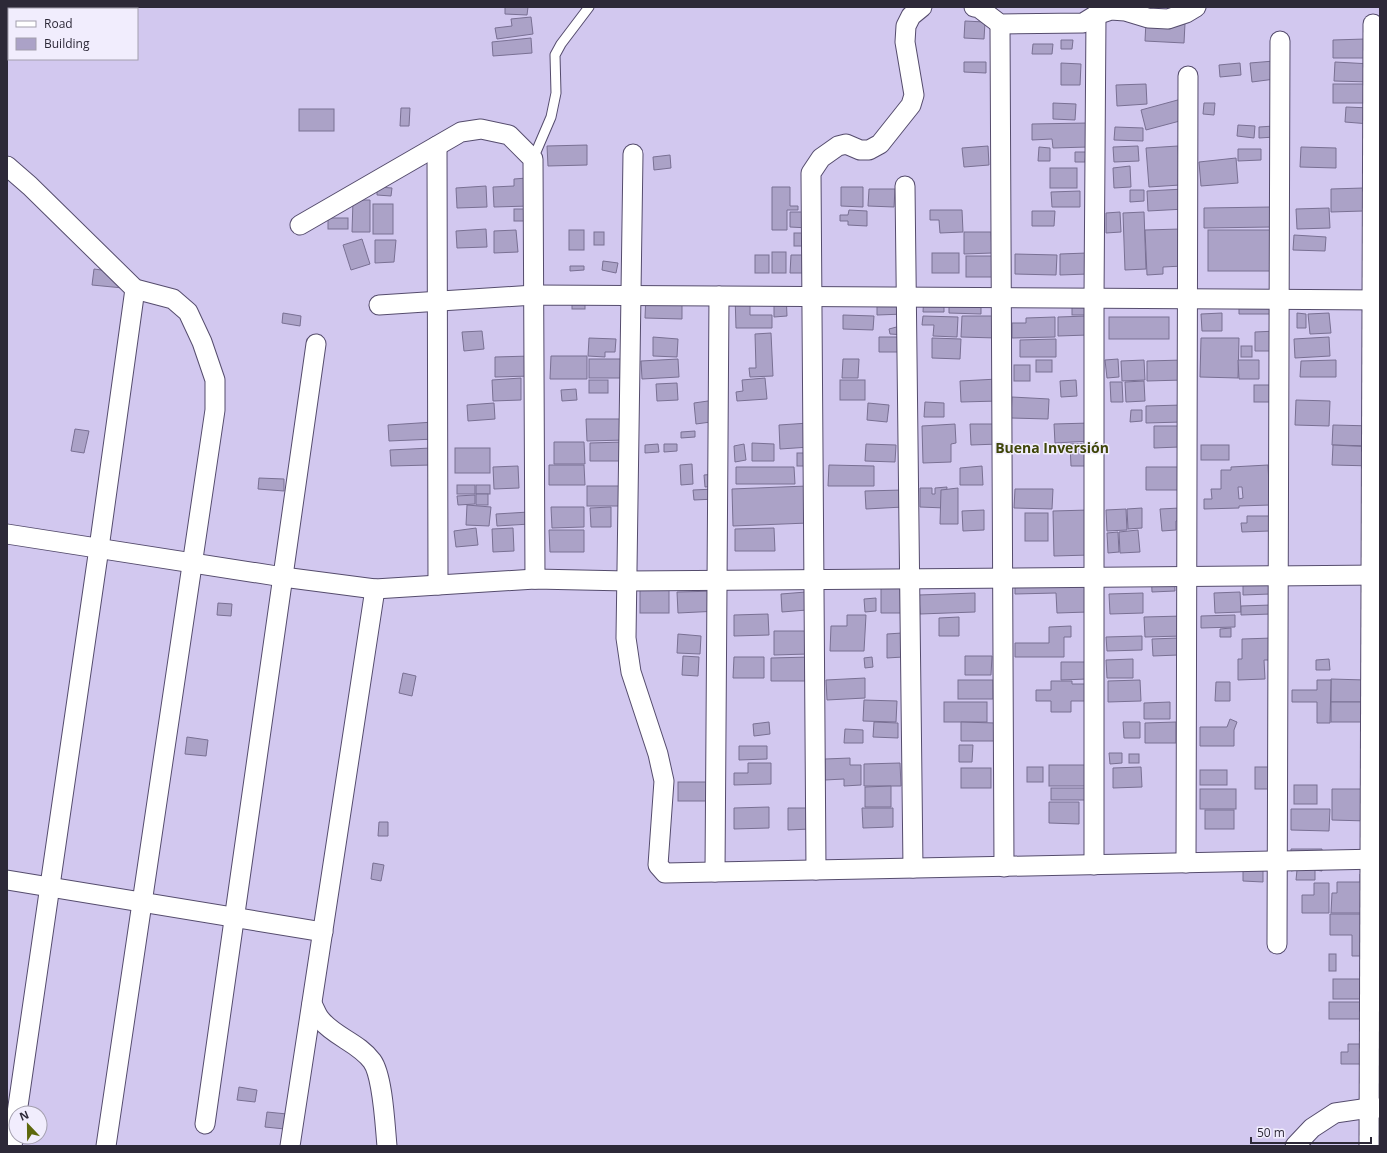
<svg xmlns="http://www.w3.org/2000/svg" width="1387" height="1153" viewBox="0 0 1387 1153" font-family="'Open Sans',sans-serif">
  <style>
    .building { fill: #aba2c7; stroke: #797093; fill-rule: evenodd }
    .lines { fill: none; stroke-linecap: round; stroke-linejoin: round }
    .service-casing { stroke: #554c6d; stroke-width: 11 }
    .minor-casing { stroke: #554c6d; stroke-width: 21 }
    .service { stroke: #fff; stroke-width: 9 }
    .minor { stroke: #fff; stroke-width: 19 }
    .labels { text-anchor: middle; stroke-width: 3; stroke-linejoin: round; paint-order: stroke }
    .neighbourhood-label { font-size: 14px; font-weight: bold; fill: #3f4609; stroke: #f1edfd }
  </style>
  <rect width="100%" height="100%" fill="#d2c8ef"/>
  <!-- building -->
  <g class="building">
    <path d="M505,7h23l-1,8 -22,-1z"/>
    <path d="M531,17l2,17 -36,5 -2,-11 17,-2 -1,-7z"/>
    <path d="M965,21l20,1 -1,17 -20,-1z"/>
    <path d="M1146,21l39,2 -1,20 -39,-2z"/>
    <path d="M531,38l1,15 -39,3 -1,-14z"/>
    <path d="M1365,39v19h-32v-18z"/>
    <path d="M1061,40h12l-1,9h-11z"/>
    <path d="M1033,44h20l-1,10h-20z"/>
    <path d="M1274,61l1,18 -23,3 -2,-19z"/>
    <path d="M964,62h22v11l-22,-1z"/>
    <path d="M1335,62l36,2 -1,18 -36,-1z"/>
    <path d="M1061,63l20,1 -1,21h-19z"/>
    <path d="M1240,63l1,12 -21,2 -1,-12z"/>
    <path d="M1146,84l1,20 -30,2 -1,-21z"/>
    <rect x="1333" y="84" width="38" height="19"/>
    <path d="M1185,98l6,20 -45,12 -5,-20z"/>
    <path d="M1053,103l23,1 -1,16 -22,-1z"/>
    <path d="M1204,103h11l-1,12 -11,-1z"/>
    <path d="M1346,107l25,1 -1,16 -25,-2z"/>
    <path d="M401,108h9l-1,18h-9z"/>
    <rect x="299" y="109" width="35" height="22"/>
    <path d="M1088,123v24l-35,1 -1,-9 -20,1v-16z"/>
    <path d="M1238,125l17,1 -1,12 -17,-2z"/>
    <path d="M1274,126l1,11 -16,1v-11z"/>
    <path d="M1115,127l28,1v13l-29,-1z"/>
    <path d="M587,145v20l-39,1 -1,-20z"/>
    <path d="M988,146l1,19 -25,2 -2,-19z"/>
    <path d="M1138,146l1,15 -25,1 -1,-15z"/>
    <path d="M1178,146l2,39 -31,2 -3,-39z"/>
    <path d="M1039,147l11,1v13h-12z"/>
    <path d="M1301,147l35,1v20l-36,-1z"/>
    <path d="M1238,149h23v11l-23,1z"/>
    <path d="M1075,152h11l-1,10h-10z"/>
    <path d="M670,155l1,13 -17,2 -1,-13z"/>
    <path d="M1236,158l2,25 -37,3 -2,-24z"/>
    <path d="M1130,166l1,21 -17,1 -1,-20z"/>
    <rect x="1050" y="168" width="27" height="20"/>
    <path d="M527,178l2,28 -35,1 -1,-20 21,-1v-7z"/>
    <path d="M486,186l1,21 -30,1 -1,-20z"/>
    <path d="M377,187l15,1 -1,8 -14,-1z"/>
    <path d="M772,187h18v19h8v4h-11v20h-15z"/>
    <path d="M841,187h22v20l-22,-1z"/>
    <path d="M1363,188v23l-32,1v-23z"/>
    <path d="M869,189h26l-1,18 -26,-1z"/>
    <path d="M1184,189l1,20 -37,2 -1,-20z"/>
    <path d="M1130,190h14v11l-14,1z"/>
    <path d="M1080,191v16h-28l-1,-15z"/>
    <path d="M353,200h17v32h-18z"/>
    <rect x="373" y="204" width="20" height="30"/>
    <path d="M1272,207v20l-68,1v-20z"/>
    <path d="M1329,208l1,20 -33,1 -1,-20z"/>
    <rect x="514" y="209" width="16" height="12"/>
    <path d="M849,210l18,1v15l-19,-1v-4h-8v-6h8z"/>
    <path d="M930,210h32l1,22 -23,1 -1,-13h-9z"/>
    <path d="M1032,211h23l-1,15h-22z"/>
    <path d="M790,212h20l-1,16 -19,-1z"/>
    <path d="M1120,212l1,20 -15,1v-20z"/>
    <path d="M1144,212l2,57 -21,1 -2,-57z"/>
    <rect x="328" y="218" width="20" height="11"/>
    <path d="M486,229l1,18 -30,1 -1,-17z"/>
    <path d="M1181,229l2,37 -20,1v7l-16,1 -2,-45z"/>
    <path d="M516,230l2,22 -24,1v-22z"/>
    <rect x="569" y="230" width="15" height="20"/>
    <rect x="1208" y="230" width="62" height="41"/>
    <rect x="594" y="232" width="10" height="13"/>
    <path d="M964,232h27l1,21 -28,1z"/>
    <rect x="794" y="233" width="12" height="13"/>
    <path d="M1294,235l32,2 -1,14 -32,-1z"/>
    <path d="M362,239l8,25 -19,6 -8,-25z"/>
    <path d="M375,240h21l-2,22 -19,1z"/>
    <rect x="772" y="252" width="14" height="21"/>
    <rect x="932" y="253" width="27" height="20"/>
    <path d="M1087,253l1,21 -28,1v-21z"/>
    <path d="M1015,254l42,1 -1,20 -41,-1z"/>
    <rect x="755" y="255" width="14" height="18"/>
    <path d="M791,255h16l-1,18h-16z"/>
    <rect x="966" y="256" width="31" height="21"/>
    <path d="M603,261l15,2 -2,10 -14,-3z"/>
    <path d="M570,266h14v4l-14,1z"/>
    <path d="M94,269l30,4 -1,15 -31,-3z"/>
    <path d="M877,291h28v23l-28,1z"/>
    <path d="M774,293h12l1,23 -13,1z"/>
    <path d="M924,293h20v19h-21z"/>
    <path d="M949,293l32,1v20l-32,-1z"/>
    <path d="M646,294l36,1v24l-37,-1z"/>
    <rect x="572" y="295" width="13" height="14"/>
    <path d="M735,295h15v20h22v13h-36z"/>
    <path d="M1239,297h33l1,17h-34z"/>
    <rect x="1072" y="302" width="19" height="13"/>
    <path d="M283,313l18,3 -1,10 -18,-3z"/>
    <path d="M1222,313v18h-20l-1,-17z"/>
    <path d="M1297,313l9,1v14h-9z"/>
    <path d="M1329,313l2,20 -21,1 -2,-20z"/>
    <path d="M843,315l31,1 -1,14 -30,-1z"/>
    <path d="M923,316l35,1 -1,20 -24,-1 1,-11h-12z"/>
    <path d="M962,316h34v22l-35,-1z"/>
    <path d="M1088,316v19l-30,1v-19z"/>
    <path d="M1055,317v20l-43,1v-15h14v-5z"/>
    <rect x="1109" y="317" width="60" height="22"/>
    <path d="M904,325l2,10 -16,-1 -1,-5z"/>
    <path d="M482,331l2,18 -20,2 -2,-19z"/>
    <path d="M1277,331l1,20h-23v-19z"/>
    <path d="M771,333l2,43 -23,1 -1,-9h7l-1,-34z"/>
    <path d="M653,337l25,2 -1,18 -24,-1z"/>
    <path d="M879,337h22l-1,15h-21z"/>
    <path d="M1329,337l1,19 -35,2 -1,-19z"/>
    <path d="M589,338l27,1 -1,13h-10v5l-17,-1z"/>
    <path d="M932,338l29,1 -1,20 -28,-1z"/>
    <path d="M1201,338h38l-1,40 -38,-1z"/>
    <path d="M1056,339v18h-36v-17z"/>
    <rect x="1241" y="346" width="11" height="11"/>
    <path d="M531,356v20l-36,1v-20z"/>
    <path d="M551,356h36v23h-37z"/>
    <rect x="589" y="359" width="36" height="19"/>
    <path d="M678,359l1,18 -37,2 -1,-18z"/>
    <path d="M843,359h16l-1,19h-16z"/>
    <path d="M1118,359l1,18 -12,1 -2,-18z"/>
    <rect x="1036" y="360" width="16" height="12"/>
    <path d="M1144,360l1,20 -23,1 -1,-20z"/>
    <path d="M1183,360v20l-36,1v-20z"/>
    <path d="M1238,360h21v19h-20z"/>
    <path d="M1336,360v17h-36l1,-16z"/>
    <rect x="1014" y="365" width="16" height="16"/>
    <path d="M521,378v22l-28,1 -1,-21z"/>
    <path d="M765,378l2,21 -30,2 -1,-9 7,-1 -1,-11z"/>
    <path d="M998,379l1,22 -38,1 -1,-21z"/>
    <rect x="589" y="380" width="19" height="13"/>
    <rect x="840" y="380" width="25" height="20"/>
    <path d="M1076,380l1,16 -16,1 -1,-16z"/>
    <path d="M1144,381l1,20 -19,1 -1,-20z"/>
    <path d="M1110,382h12l1,20h-12z"/>
    <path d="M677,383l1,17 -21,1 -1,-17z"/>
    <rect x="1254" y="385" width="16" height="17"/>
    <path d="M576,389l1,11 -15,1 -1,-11z"/>
    <path d="M1012,397l37,2 -1,20 -37,-1z"/>
    <path d="M715,400l3,21 -22,3 -2,-21z"/>
    <path d="M1296,400l34,1 -1,25 -34,-1z"/>
    <path d="M925,402l19,1v14h-20z"/>
    <path d="M494,403l1,16 -27,2 -1,-16z"/>
    <path d="M868,403l21,2 -2,17 -20,-2z"/>
    <path d="M1182,405v17l-36,1v-17z"/>
    <path d="M1131,410h11v11l-12,1z"/>
    <path d="M586,419h40v21l-39,1z"/>
    <path d="M434,422l1,17 -46,2 -1,-16z"/>
    <path d="M809,423l1,24 -30,2 -1,-24z"/>
    <path d="M1090,423v18l-35,2 -1,-19z"/>
    <path d="M955,424l1,19 -5,1v18l-28,1 -1,-37z"/>
    <path d="M970,424h26l3,20 -28,1z"/>
    <path d="M1333,425l40,1v20l-41,-1z"/>
    <path d="M1154,426h25v21l-25,1z"/>
    <path d="M75,429l14,2 -5,22 -13,-2z"/>
    <path d="M695,431v6l-14,1v-6z"/>
    <path d="M554,442h30l1,22h-31z"/>
    <path d="M623,442v19h-33v-18z"/>
    <path d="M752,443l22,1v17h-22z"/>
    <path d="M1089,443l1,23h-19l-1,-22z"/>
    <path d="M658,444l1,8 -14,1v-8z"/>
    <path d="M664,444h13v7l-13,1z"/>
    <path d="M744,444l2,16 -11,2 -1,-16z"/>
    <path d="M866,444l30,1 -1,17 -30,-1z"/>
    <rect x="1201" y="445" width="28" height="15"/>
    <path d="M1333,445l41,2 -1,19 -41,-1z"/>
    <path d="M431,448v17l-40,1 -1,-16z"/>
    <rect x="455" y="448" width="35" height="25"/>
    <rect x="797" y="453" width="10" height="13"/>
    <path d="M692,464l1,20 -12,1 -1,-20z"/>
    <path d="M549,465h35l1,20h-36z"/>
    <path d="M829,465l45,1v20h-46z"/>
    <path d="M1268,465l2,40 -31,1v2l-35,1v-10h8l-1,-10h10v-19h10v-3zM1238,487h4l1,11 -4,1z"/>
    <path d="M518,466l1,22 -25,1 -1,-22z"/>
    <path d="M982,466l1,19h-23v-17z"/>
    <path d="M736,467h58l1,17h-59z"/>
    <path d="M1146,467h37l1,23h-38z"/>
    <path d="M716,474l1,12 -12,1 -1,-12z"/>
    <path d="M259,478l25,1v12l-26,-2z"/>
    <rect x="457" y="485" width="18" height="9"/>
    <rect x="476" y="485" width="14" height="9"/>
    <rect x="587" y="486" width="35" height="20"/>
    <path d="M807,486l1,37 -75,3 -1,-37z"/>
    <path d="M947,487l-2,21 -25,-1v-19h12v6h3v-6z"/>
    <path d="M958,488v36h-18l1,-34z"/>
    <path d="M715,489l1,10 -22,1 -1,-10z"/>
    <path d="M1015,489h38l-1,20 -38,-1z"/>
    <path d="M903,490v17l-37,2 -1,-18z"/>
    <rect x="476" y="494" width="12" height="11"/>
    <path d="M475,495v9l-17,1 -1,-9z"/>
    <path d="M467,505l24,2 -2,19 -23,-1z"/>
    <path d="M551,507h33v20l-32,1z"/>
    <path d="M611,507v20h-20l-1,-19z"/>
    <path d="M1142,508v20l-14,1 -1,-20z"/>
    <path d="M1180,508l1,12 -5,1v9l-14,1 -2,-22z"/>
    <path d="M1126,509l1,21 -20,1 -1,-21z"/>
    <path d="M984,510v20l-21,1 -1,-20z"/>
    <path d="M1089,510l1,45 -36,1 -1,-45z"/>
    <path d="M529,512l1,12 -33,2 -1,-12z"/>
    <rect x="1025" y="513" width="23" height="28"/>
    <path d="M1247,516h22v15l-27,1 -1,-9h6z"/>
    <path d="M476,528l2,17 -22,2 -2,-16z"/>
    <path d="M513,528l1,23 -21,1 -1,-23z"/>
    <path d="M774,528l1,23h-40v-22z"/>
    <path d="M549,530h35v22h-34z"/>
    <path d="M1138,530l2,22 -20,1 -1,-21z"/>
    <path d="M1118,532l1,20 -11,1 -1,-20z"/>
    <path d="M1174,568l1,23 -23,1 -1,-23z"/>
    <path d="M901,570l2,43h-22v-35z"/>
    <path d="M1088,570v42l-31,1 -1,-20 -41,1v-23z"/>
    <path d="M1269,573l1,21 -27,1v-21z"/>
    <rect x="640" y="590" width="29" height="23"/>
    <path d="M719,591v20l-41,2 -1,-21z"/>
    <path d="M806,592l1,18 -25,2 -1,-18z"/>
    <path d="M1240,592l1,20 -26,1 -1,-20z"/>
    <path d="M975,593v19l-55,2 -1,-19z"/>
    <path d="M1143,593v20l-33,1 -1,-20z"/>
    <path d="M876,598v13l-11,1 -1,-13z"/>
    <path d="M218,603l14,1 -1,12 -14,-1z"/>
    <path d="M1271,605v9l-30,1v-9z"/>
    <path d="M768,614l1,21 -35,1v-21z"/>
    <path d="M847,615h19l-2,36h-34l1,-25h16z"/>
    <path d="M1235,615v12l-34,1v-12z"/>
    <path d="M1183,616v20l-38,1 -1,-20z"/>
    <path d="M959,617v19h-20v-18z"/>
    <path d="M1071,626v11h-7v20h-49v-14h34v-16z"/>
    <path d="M1231,628v9h-11v-8z"/>
    <path d="M774,631h34v23l-34,1z"/>
    <path d="M902,633l1,24 -16,1v-24z"/>
    <path d="M678,634l23,2 -1,18 -23,-1z"/>
    <path d="M1142,636v14l-35,1 -1,-14z"/>
    <path d="M1178,638v17l-25,1 -1,-17z"/>
    <path d="M1273,638l1,22h-10l1,19 -27,1v-21h4v-20z"/>
    <path d="M683,656l16,1 -1,19 -16,-1z"/>
    <path d="M965,656h27l-1,19h-26z"/>
    <path d="M734,657h30v21h-31z"/>
    <path d="M811,657v24h-40v-23z"/>
    <path d="M872,657l1,10 -8,1 -1,-10z"/>
    <path d="M1133,659v19h-26l-1,-18z"/>
    <path d="M1329,659l1,11h-14v-10z"/>
    <path d="M1061,662h26v17l-26,1z"/>
    <path d="M403,673l13,3 -4,20 -13,-3z"/>
    <path d="M865,678v20l-38,2 -1,-20z"/>
    <path d="M1331,679l34,1v22h-34z"/>
    <rect x="958" y="680" width="35" height="19"/>
    <path d="M1140,680l1,21 -33,1v-21z"/>
    <path d="M1317,680h14l-1,43h-13v-21h-25v-12h25z"/>
    <path d="M1051,681h21v3h15v17h-16v11h-20v-11h-15v-11h15z"/>
    <path d="M1216,682h14v19h-15z"/>
    <path d="M864,700l33,1 -1,21 -33,-1z"/>
    <rect x="944" y="702" width="43" height="20"/>
    <path d="M1170,702v17h-26v-16z"/>
    <rect x="1331" y="702" width="33" height="20"/>
    <path d="M1230,719l7,3 -3,8v16h-34v-19h27z"/>
    <path d="M769,722l1,12 -16,2 -1,-12z"/>
    <path d="M874,722l24,1v15l-25,-1z"/>
    <path d="M961,722l34,1v18h-34z"/>
    <path d="M1123,722h17v16h-16z"/>
    <path d="M1176,722v21h-31v-20z"/>
    <path d="M845,729l18,1v13h-19z"/>
    <path d="M187,737l21,3 -2,16 -21,-2z"/>
    <path d="M959,745h14l-1,17h-13z"/>
    <path d="M739,746h28v13l-28,1z"/>
    <path d="M1109,753h13v10l-12,1z"/>
    <rect x="1129" y="754" width="10" height="9"/>
    <path d="M850,758v7h11v20l-17,1v-7l-19,1v-21z"/>
    <path d="M748,763h23v21l-37,1v-12h14z"/>
    <path d="M900,763l1,23h-37v-22z"/>
    <rect x="1049" y="765" width="42" height="21"/>
    <rect x="1027" y="767" width="16" height="15"/>
    <path d="M1141,767l1,20 -29,1v-20z"/>
    <rect x="1255" y="767" width="20" height="22"/>
    <rect x="961" y="768" width="30" height="20"/>
    <rect x="1200" y="770" width="27" height="15"/>
    <rect x="678" y="782" width="31" height="19"/>
    <rect x="1294" y="785" width="23" height="19"/>
    <path d="M891,786v21h-26v-20z"/>
    <rect x="1051" y="788" width="38" height="12"/>
    <rect x="1200" y="789" width="36" height="20"/>
    <path d="M1332,789h35v32l-35,-1z"/>
    <path d="M1049,802h30v22l-30,-1z"/>
    <path d="M769,807v21l-35,1v-21z"/>
    <path d="M788,808h22v21l-22,1z"/>
    <path d="M862,808h31v19l-30,1z"/>
    <path d="M1291,809h39l-1,22 -38,-1z"/>
    <rect x="1205" y="810" width="29" height="19"/>
    <path d="M379,822h9v14h-10z"/>
    <path d="M1291,849h31v22l-7,-1v10h-19l1,-10 -6,1z"/>
    <path d="M373,863l11,2 -3,16 -10,-2z"/>
    <path d="M1243,869h20v13l-20,-1z"/>
    <path d="M1360,874h8l1,39h-38l1,-20h5v-11h23z"/>
    <path d="M1314,883h15v30h-27v-18h12z"/>
    <path d="M1330,914h33v42h-11v-21h-22z"/>
    <rect x="1329" y="954" width="7" height="17"/>
    <rect x="1333" y="979" width="28" height="20"/>
    <rect x="1329" y="1002" width="38" height="17"/>
    <path d="M1348,1044h18l-1,20h-24v-12h7z"/>
    <path d="M239,1087l18,3 -2,12 -18,-2z"/>
    <path d="M267,1112l20,2 -2,15 -20,-2z"/>
  </g>
  <g class="lines">
    <!-- service casing -->
    <g class="service-casing">
      <path id="service" d="M533,159l18,-42 5,-24 -1,-38 6,-11 28,-37"/>
    </g>
    <!-- minor casing -->
    <g class="minor-casing">
      <g id="minor">
        <path d="M974,7l5,1 21,16 83,-1 13,-8 15,-5 14,1 23,7 20,1 18,-6 10,-6"/>
        <path d="M1000,24l4,843"/>
        <path d="M437,146l1,439"/>
        <path d="M633,154l-7,484 5,34 27,82 6,27 -6,84 7,8 715,-14"/>
        <path d="M7,166l23,20 105,103 38,10 15,13 14,30 13,38v30l-109,736"/>
        <path d="M905,186l8,682"/>
        <path d="M300,225l161,-93 20,-3 28,6 24,24 2,420"/>
        <path d="M379,305l155,-10 846,5"/>
        <path d="M7,534l276,43 92,12 160,-10 92,2 753,-6"/>
        <path d="M1186,863l2,-787"/>
        <path d="M1094,865v-567l2,-283"/>
        <path d="M816,870l-5,-697 10,-15 17,-12 8,-2 14,6h9l11,-6 31,-39 3,-10 -9,-53 1,-16 5,-10 11,-9"/>
        <path d="M715,872l4,-576"/>
        <path d="M7,880l316,52"/>
        <path d="M1277,944l3,-903"/>
        <path d="M312,1004c3,5 5,12 9,16 14,17 38,23 51,41 11,15 13,65 15,85"/>
        <path d="M17,1113l82,-565 36,-259"/>
        <path d="M205,1124l111,-780"/>
        <path d="M12,1146l4,-25"/>
        <path d="M290,1146l85,-557"/>
        <path d="M1295,1146l17,-18 23,-15 34,-5h11"/>
        <path d="M1369,1146l4,-1122"/>
      </g>
    </g>
    <!-- service -->
    <use href="#service" class="service"/>
    <!-- minor -->
    <use href="#minor" class="minor"/>
  </g>
  <g class="labels">
    <!-- neighbourhood labels -->
    <g class="neighbourhood-label">
      <text x="1052" y="453">Buena Inversión</text>
    </g>
  </g>
  <!-- border -->
  <rect width="1387" height="1153" fill="none" stroke="#2d2938" stroke-width="16"/>
  <!-- legend -->
  <rect x="8" y="8" width="130" height="52" fill="#f1edfd" stroke="#a39fae"/>
  <rect x="16" y="21" width="20" height="6" fill="#ffffff" stroke="#a39fae"/>
  <text x="44" y="28" font-size="12" fill="#2d2938">Road</text>
  <rect x="16" y="38" width="20" height="12" fill="#aba2c7" stroke="#a39fae"/>
  <text x="44" y="48" font-size="12" fill="#2d2938">Building</text>
  <!-- north arrow -->
  <g transform="translate(28 1125) rotate(338)"><circle r="19" fill="#f1edfd" stroke="#a39fae"/>
  <path d="M0-3L7 15L0 10L-7 15Z" fill="#5d680c"/>
  <text y="-6" font-size="11" font-weight="bold" text-anchor="middle" fill="#2d2938">N</text>
  </g>
  <!-- scale -->
  <path d="M1251 1137v6h120v-6" fill="none" stroke="#2d2938" stroke-width="2"/>
  <text x="1257" y="1137" font-size="12" fill="#2d2938" stroke="#f1edfd" stroke-width="3" paint-order="stroke">50 m</text>
</svg>
